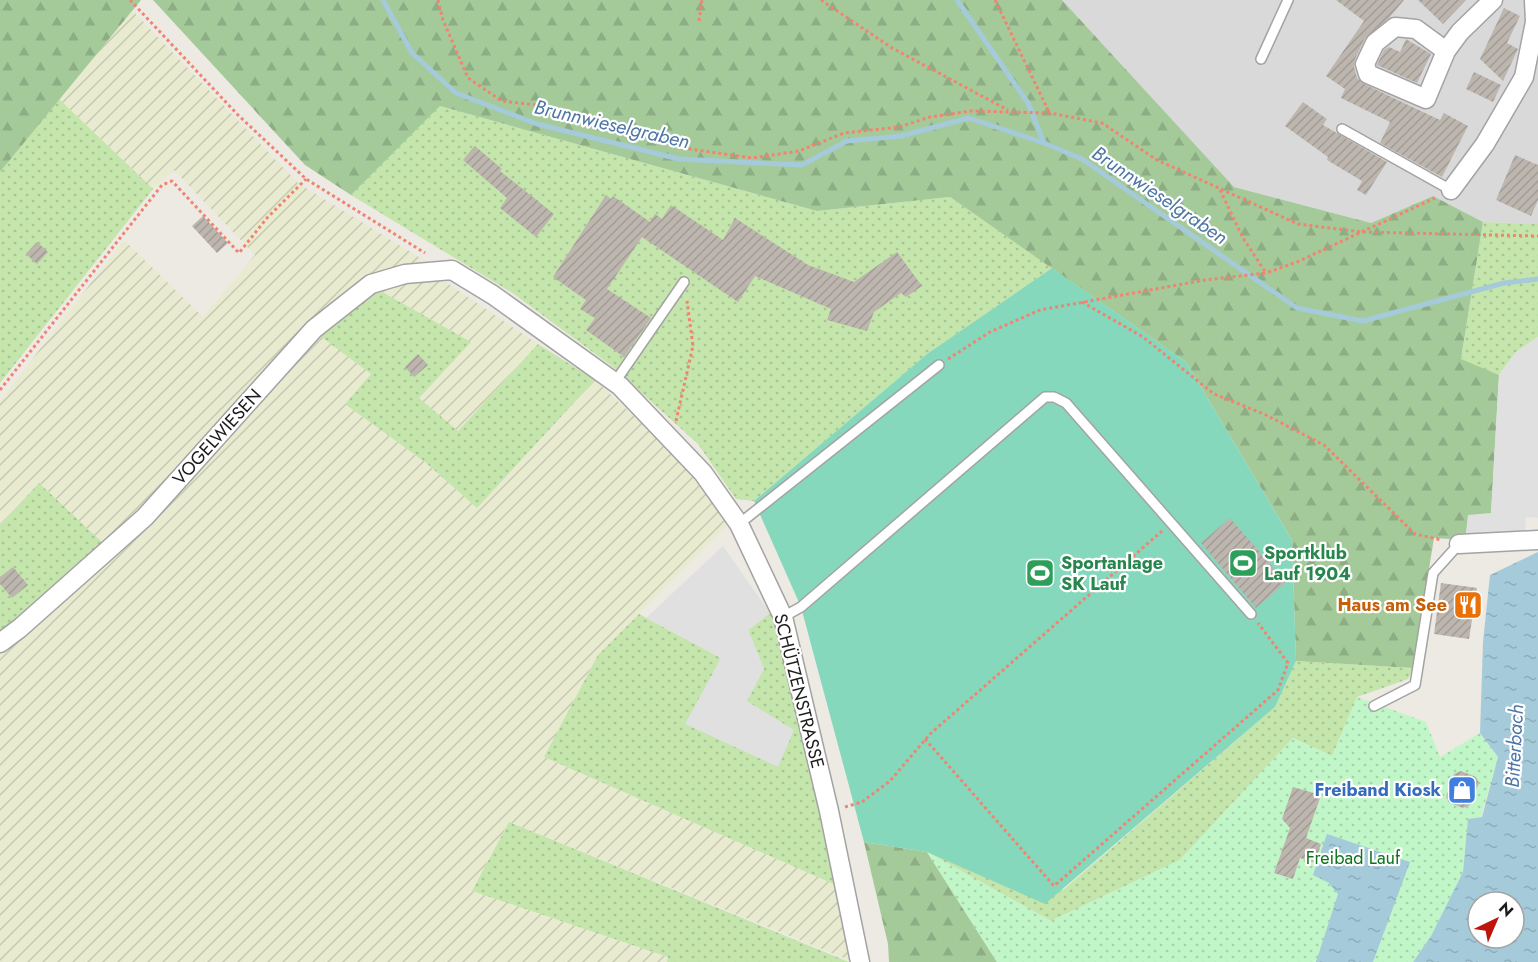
<svg xmlns="http://www.w3.org/2000/svg" width="1538" height="962" viewBox="0 0 1538 962" font-family="Jost,sans-serif">
  <style>
    .residential { fill: #dad9d9 }
    .farmland { fill: url(#farmland-furrows) }
    .grass { fill: url(#grass-dots) }
    .forest { fill: url(#forest-firs) }
    .park { fill: url(#park-dots) }
    .pitch { fill: #85d8bc }
    .parking { fill: #e0e0e0 }
    .water { fill: url(#water-ripples); fill-rule: evenodd }
    .lines { fill: none; stroke-linecap: round; stroke-linejoin: round }
    .stream { stroke: #a5cad9; stroke-width: 5 }
    .building { fill: url(#building-hatch) }
    .lane-casing { stroke: #a3a3a3; stroke-width: 12 }
    .street-casing { stroke: #a3a3a3; stroke-width: 21 }
    .path { stroke: #f18470; stroke-width: 3; stroke-dasharray: 3 3; stroke-linecap: butt }
    .lane { stroke: #fff; stroke-width: 9 }
    .street { stroke: #fff; stroke-width: 18 }
    .labels { text-anchor: middle; stroke-width: 4.5; stroke-linejoin: round; paint-order: stroke }
    .street-label { font-size: 18px; fill: #1c1c1c; stroke: #fff }
    .leisure-label { font-size: 18px; font-weight: bold; fill: #27864d; stroke: #fff; text-anchor: start }
    .food-label { font-size: 18px; font-weight: bold; fill: #c56008; stroke: #fff; text-anchor: end }
    .shop-label { font-size: 18px; font-weight: bold; fill: #366cbe; stroke: #fff; text-anchor: end }
    .park-label { font-size: 18px; fill: #11731f; stroke: #fff }
    .water-label { font-size: 20px; font-style: italic; fill: #4f76a6; stroke: #fff }
  </style>
  <defs>
    <pattern id="farmland-furrows" width="10" height="10" patternUnits="userSpaceOnUse" patternTransform="scale(1.5)"><rect width="10" height="10" fill="#e8ebcf"/><path d="M-1 1l2-2M0 10L10 0M9 11l2-2" fill="none" stroke="#c6c9b1"/></pattern>
    <pattern id="grass-dots" width="8" height="8" patternUnits="userSpaceOnUse" patternTransform="scale(1.5)"><rect width="8" height="8" fill="#c4e5ab"/><path d="M2 2h.1M6 6h.1" fill="none" stroke="#a8c493" stroke-width="1.8" stroke-linecap="round"/></pattern>
    <pattern id="forest-firs" width="22" height="20" patternUnits="userSpaceOnUse" patternTransform="scale(1.5)"><rect width="22" height="20" fill="#a5ca9a"/><path d="M5 1l3.5 6h-7zM16 11l3.5 6h-7z" fill="#8dad84"/></pattern>
    <pattern id="park-dots" width="8" height="8" patternUnits="userSpaceOnUse" patternTransform="scale(1.5)"><rect width="8" height="8" fill="#c1f6c8"/><path d="M2 2h.1M6 6h.1" fill="none" stroke="#a5d2ab" stroke-width="1.8" stroke-linecap="round"/></pattern>
    <pattern id="water-ripples" width="26" height="14" patternUnits="userSpaceOnUse" patternTransform="scale(1.5)"><rect width="26" height="14" fill="#a5cad9"/><path d="M2 4q2-2 4 0t4 0M15 11q2-2 4 0t4 0" fill="none" stroke="#8dadba"/></pattern>
    <pattern id="building-hatch" width="6" height="6" patternUnits="userSpaceOnUse" patternTransform="scale(1.5)"><rect width="6" height="6" fill="#bdb6af"/><path d="M-1 1l2-2M0 6l6-6M5 7l2-2" fill="none" stroke="#a29c96"/></pattern>
  </defs>
  <rect width="100%" height="100%" fill="#edeae3"/>
  <!-- residential -->
  <path class="residential" d="M1062,0h476v224l-55,-2 -50,-26 -62,27 -137,-36z"/>
  <!-- farmland -->
  <g class="farmland">
    <path d="M132,10l166,173 137,84 -68,12 -225,233 -38,32 -65,-61 -39,42v-124l124,-161 79,77 52,-62 -81,-85 -21,19 -94,-90z"/>
    <path d="M435,275l103,69 -80,88 -40,-34 52,-56 -93,-53z"/>
    <path d="M316,333l56,41 -27,30 80,58 52,46 118,-128 98,91 35,54 -130,130 -54,102 292,128 18,77 -345,-140 -37,69 196,66 -1,5h-667v-308l18,-13z"/>
  </g>
  <!-- grass -->
  <g class="grass">
    <path d="M59,99l94,90 -153,194v-211z"/>
    <path d="M440,106l377,105 133,-14 102,71 -125,86 -173,147 -18,-2 -38,-55 -85,-77 -99,-73 -163,-99z"/>
    <path d="M1483,222l55,2v113l-22,15 -17,23 -38,-15z"/>
    <path d="M377,289l94,53 -52,56 39,33 80,-87 57,36 -118,128 -52,-46 -80,-58 26,-30 -55,-41z"/>
    <path d="M39,483l65,61 -104,92v-111z"/>
    <path d="M770,613l7,12 9,30 50,230 -292,-128 54,-102 41,-41 82,44 -35,66 60,-23 18,-32 -16,-39z"/>
    <path d="M1296,661l117,7 -5,11 -51,18 -25,59 -39,-18 -113,122 -129,61 -124,-69 -63,-10 186,31 13,17 212,-183z"/>
    <path d="M509,822l340,140h-182l1,-5 -196,-66z"/>
  </g>
  <!-- forest -->
  <g class="forest">
    <path d="M0,0h141l-141,172z"/>
    <path d="M153,0h909l172,187 137,36 62,-27 50,26 -22,137 38,16 -8,139 -26,26 -31,-2 -21,130 -117,-7 -4,-121 -106,-178 -236,-165 -133,14 -377,-105 -89,89 -46,-30z"/>
    <path d="M864,842l63,10 70,110h-108l-1,-18z"/>
  </g>
  <!-- park -->
  <path class="park" d="M1357,697l69,25 14,35 40,-24 18,24 -17,60 -13,2 -5,53 -32,64 -18,26h-416l-70,-110 124,69 129,-61 113,-122 39,18z"/>
  <!-- pitch -->
  <path class="pitch" d="M1052,268l134,94 106,178 4,121 -21,46 -230,197 -118,-52 -63,-10 -63,-235 -47,-106 173,-147z"/>
  <!-- parking -->
  <g class="parking">
    <path d="M1538,337v181l-12,-1 -1,14 -60,9 3,-25 23,-2 8,-138 17,-23z"/>
    <path d="M723,546l47,67 -22,17 16,39 -17,32 47,29 -16,37 -93,-43 36,-66 -75,-40z"/>
  </g>
  <!-- water -->
  <g class="water">
    <path d="M1538,552v410h-125l18,-26 32,-64 5,-53 14,-2 16,-60 -18,-24 3,-91 7,-67zM1478,902h36v36h-36z"/>
    <path d="M1327,834l83,28 -37,100h-57l22,-68 -9,-11 -16,-8z"/>
  </g>
  <g class="lines">
    <!-- stream -->
    <g class="stream">
      <path d="M383,0l29,53 44,40 81,31 142,35 123,6 45,-24 54,-5 68,-18 75,25 38,16 215,149 66,13 141,-38 34,-4"/>
      <path d="M957,0l71,103 16,40"/>
    </g>
  </g>
  <!-- building -->
  <g class="building">
    <path d="M1336,0h68l-15,18 -24,20 -10,21 -1,8 3,11 7,6 76,36 4,-7 24,13 -26,51 -62,-34 10,-21 -49,-24 4,-9 -19,-13 38,-55z"/>
    <path d="M1418,0h48l-23,24z"/>
    <path d="M1504,8l16,8 -13,27 11,6 -15,32 -23,-22z"/>
    <path d="M1406,39l25,15 -14,29 -40,-18 7,-15 5,-3 11,5z"/>
    <path d="M1474,72l27,13 -8,17 -27,-13z"/>
    <path d="M1303,102l24,17 -4,6 64,37 -21,33 -9,-5 5,-9 -35,-21 1,-3 -43,-31z"/>
    <path d="M475,146l27,23 -2,2 54,43 -18,23 -36,-29 7,-10 -44,-38z"/>
    <path d="M1515,155l23,10v35l-7,16 -35,-16z"/>
    <path d="M606,195l5,4 2,-3 37,26 5,-8 7,5 9,-14 52,35 12,-22 73,47 46,17 43,-30 25,34 -16,11 -5,-4 -27,19 -7,19 -40,-11 4,-11 -76,-33 -17,26 -96,-65 -35,52 44,29 -27,39 -38,-27 9,-12 -15,-9 6,-9 -33,-23z"/>
    <path d="M203,216l25,27 -11,10 -25,-27z"/>
    <path d="M37,242l11,10 -11,12 -11,-10z"/>
    <path d="M418,354l10,11 -14,12 -9,-10z"/>
    <path d="M1230,518l56,64 -30,26 -55,-65z"/>
    <path d="M13,567l15,18 -16,13 -12,-14v-7z"/>
    <path d="M1441,583l36,5 -8,51 -35,-5z"/>
    <path d="M1461,771l15,6 3,6 -9,22 -7,3 -13,-5 -4,-6 8,-23z"/>
    <path d="M1293,787l28,8 -15,43 15,6 -6,19 -15,-5 -7,21 -19,-6 16,-45 -8,-9z"/>
  </g>
  <g class="lines">
    <!-- lane casing -->
    <g class="lane-casing">
      <g id="lane">
        <path d="M1261,59l27,-59"/>
        <path d="M1342,129l109,61"/>
        <path d="M615,382l69,-100"/>
        <path d="M739,524l200,-159"/>
        <path d="M783,617l18,-10 244,-210h9l12,6 185,211"/>
        <path d="M1374,706l41,-21 18,-112 26,-29"/>
      </g>
    </g>
    <!-- street casing -->
    <g class="street-casing">
      <g id="street">
        <path d="M1446,51l-30,-22 -21,-2 -20,16 -10,21 3,10 58,25 20,-48 14,-19 33,-32"/>
        <path d="M1451,190l34,-46 39,-67 11,-55 -1,-22"/>
        <path d="M1459,544l79,-4"/>
        <path d="M0,643l20,-15 125,-111 169,-188 57,-45 34,-10 47,-4 41,25 127,91 83,87 36,51 44,93 46,194 31,151"/>
      </g>
    </g>
    <!-- path -->
    <g class="path">
      <path d="M130,0l107,114 69,65 119,74"/>
      <path d="M438,0l5,20 25,58 34,23 43,5 138,42 69,10 47,-7 45,-18 55,-6 31,-10 41,-6 79,2 52,10 55,37 141,64 64,8 176,4"/>
      <path d="M821,0l71,48 116,62"/>
      <path d="M995,0l54,112"/>
      <path d="M699,21l3,-21"/>
      <path d="M1220,190l23,48 23,35"/>
      <path d="M1082,302l61,35 71,57 50,20 60,31 91,89 27,6"/>
      <path d="M948,359l42,-27 50,-22 165,-30 61,-7 31,-11 138,-64"/>
      <path d="M0,390l162,-205 10,-4 67,72 28,-35 39,-39"/>
      <path d="M676,421l17,-75 -6,-45"/>
      <path d="M925,739l129,147 224,-196 10,-27 -30,-40"/>
      <path d="M845,807l17,-5 28,-21 40,-47 232,-203"/>
    </g>
    <!-- lane -->
    <use href="#lane" class="lane"/>
    <!-- street -->
    <use href="#street" class="street"/>
  </g>
  <!-- icons -->
  <defs>
    <g id="stadium-square" transform="scale(1.5)"><rect x="-9" y="-9" width="18" height="18" rx="4" fill="#2e9e5b" stroke="#fff"/><path d="M0-5a6.5 5 0 1 0 0 10a6.5 5 0 1 0 0-10ZM-3.5-1.8h7v3.6h-7Z" fill="#fff"/></g>
    <g id="restaurant-square" transform="scale(1.5)"><rect x="-9" y="-9" width="18" height="18" rx="4" fill="#e8710a" stroke="#fff"/><path d="M-5-6h1v4h1v-4h1v4h1v-4h1v5L-1.5 .5V6h-2V.5L-5-1ZM5-6V6H3V1.5H1.5Q1.5-4 5-6Z" fill="#fff"/></g>
    <g id="shop-square" transform="scale(1.5)"><rect x="-9" y="-9" width="18" height="18" rx="4" fill="#3f7fe0" stroke="#fff"/><path d="M-5-2.5h2.3a2.7 3.5 0 0 1 5.4 0H5L5.5 6h-11ZM-1.5-2.5h3a1.5 2.3 0 0 0-3 0Z" fill="#fff"/></g>
  </defs>
  <g fill-rule="evenodd">
    <use href="#stadium-square" x="1243" y="563"/>
    <use href="#stadium-square" x="1040" y="573"/>
    <use href="#restaurant-square" x="1468" y="605"/>
    <use href="#shop-square" x="1462" y="790"/>
  </g>
  <g class="labels">
    <!-- street labels -->
    <g class="street-label">
      <text transform="translate(217 437) rotate(-48)" y="6">VOGELWIESEN</text>
      <text transform="translate(799 691) rotate(76)" y="6">SCHÜTZENSTRASSE</text>
    </g>
    <!-- leisure labels -->
    <g class="leisure-label">
      <text x="1264" y="559">Sportklub<tspan x="1264" dy="21">Lauf 1904</tspan></text>
      <text x="1061" y="569">Sportanlage<tspan x="1061" dy="21">SK Lauf</tspan></text>
    </g>
    <!-- food labels -->
    <g class="food-label">
      <text x="1447" y="611">Haus am See</text>
    </g>
    <!-- shop labels -->
    <g class="shop-label">
      <text x="1441" y="796">Freiband Kiosk</text>
    </g>
    <!-- park labels -->
    <g class="park-label">
      <text x="1353" y="864">Freibad Lauf</text>
    </g>
    <!-- water labels -->
    <g class="water-label">
      <text transform="translate(612 124) rotate(13)" y="7">Brunnwieselgraben</text>
      <text transform="translate(1160 195) rotate(34)" y="7">Brunnwieselgraben</text>
      <text transform="translate(1514 746) rotate(-87)" y="7">Bitterbach</text>
    </g>
  </g>
  <!-- north arrow -->
  <g transform="translate(1496 920) rotate(44)"><circle r="28" fill="#ffffff" stroke="#a4a4a4" stroke-width="1.5"/>
  <path d="M0-4.5L10 22L0 15L-10 22Z" fill="#bd150c"/>
  <text y="-9" font-size="16" font-weight="bold" text-anchor="middle" fill="#1c1c1c">N</text>
  </g>
</svg>
